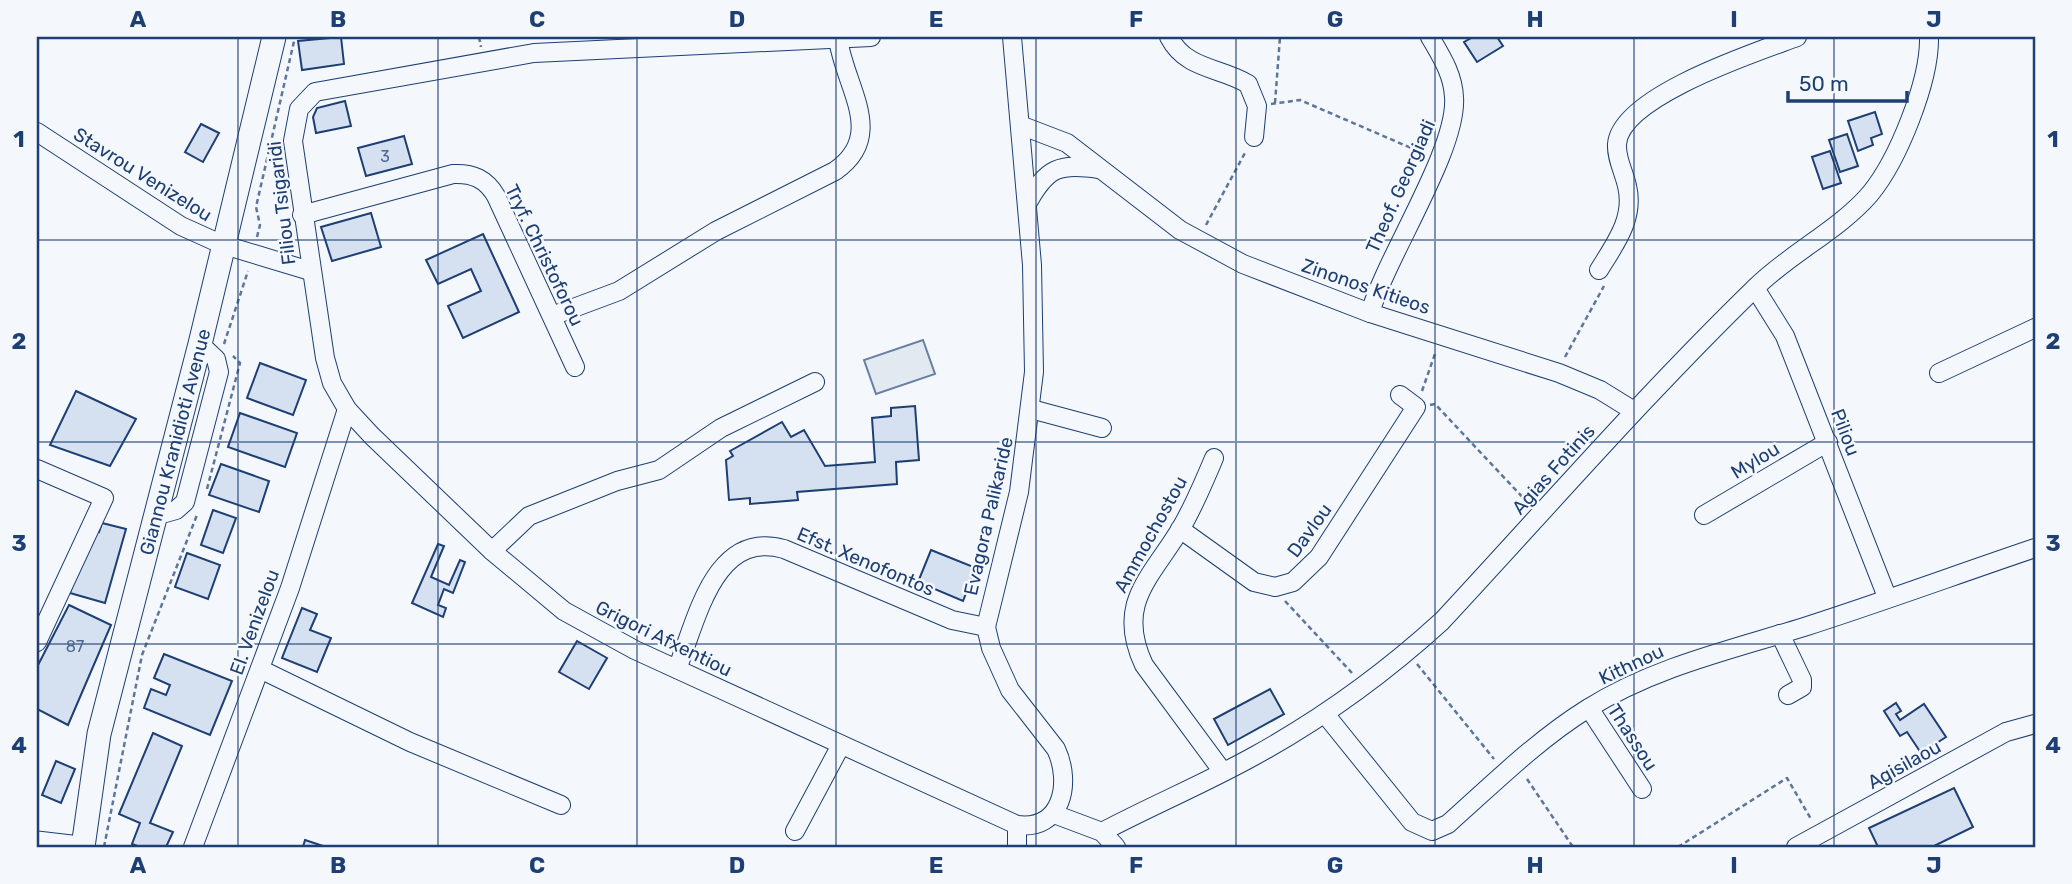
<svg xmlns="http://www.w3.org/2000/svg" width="2072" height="884" viewBox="0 0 2072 884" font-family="Rubik,sans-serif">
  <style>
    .green { fill: #e3e9f0; stroke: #687fa3; stroke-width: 2 }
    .building { fill: #d5e0f0; stroke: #1d3f73; stroke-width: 2 }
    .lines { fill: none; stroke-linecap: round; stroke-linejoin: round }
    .minor-casing { stroke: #1d3f73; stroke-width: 20 }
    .major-casing { stroke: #1d3f73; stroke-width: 25 }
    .path { stroke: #5e769c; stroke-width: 2.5; stroke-dasharray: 5 3.5; stroke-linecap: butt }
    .minor { stroke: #f4f7fb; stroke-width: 18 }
    .major { stroke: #f4f7fb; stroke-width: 23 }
    .grid { fill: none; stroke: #1d3f73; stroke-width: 2; stroke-opacity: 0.55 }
    .labels { text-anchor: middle; stroke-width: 5; stroke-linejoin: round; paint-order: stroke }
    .number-label { font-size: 16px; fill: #4b6792 }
    .street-label { font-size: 19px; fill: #1d3f73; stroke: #f4f7fb }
    .neatline { fill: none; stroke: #1d3f73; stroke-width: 2.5 }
    .grid-label { font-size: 23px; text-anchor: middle; font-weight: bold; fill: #1d3f73 }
  </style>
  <rect width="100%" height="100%" fill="#f4f7fb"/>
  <!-- green -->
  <path class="green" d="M923,340l12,34 -59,20 -12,-34z"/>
  <!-- building -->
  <g class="building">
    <path d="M341,37l3,27 -42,6 -4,-29z"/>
    <path d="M1473,37h24l6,9 -26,16 -13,-20z"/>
    <path d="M345,101l6,25 -35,7 -3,-16 4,-9z"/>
    <path d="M1875,112l7,22 -11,4 2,7 -15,6 -10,-30z"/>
    <path d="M201,124l18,9 -16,29 -18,-10z"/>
    <path d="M1847,134l11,32 -18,6 -11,-32z"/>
    <path d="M404,136l8,28 -46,12 -8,-28z"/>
    <path d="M1830,151l11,32 -18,6 -11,-32z"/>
    <path d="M371,213l10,34 -49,14 -11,-34z"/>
    <path d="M483,234l36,78 -56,26 -15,-32 33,-15 -10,-22 -33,15 -12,-24z"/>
    <path d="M260,363l46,17 -13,35 -46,-17z"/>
    <path d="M76,391l60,28 -26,47 -60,-21z"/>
    <path d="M915,406l4,54 -23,2 1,22 -100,8 1,8 -48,4v-6l-21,2 -3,-40 7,-4 -3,-5 52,-29 9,15 13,-7 21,36 50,-4 -3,-44 19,-2v-8z"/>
    <path d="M240,413l57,20 -12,34 -57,-20z"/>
    <path d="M221,464l48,17 -10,31 -50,-17z"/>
    <path d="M213,510l23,8 -13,35 -22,-8z"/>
    <path d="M102,523l24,6 -21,74 -35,-10 13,-45 12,-18 4,2z"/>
    <path d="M438,544l6,2 -13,31 18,8 11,-25 5,2 -12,31 -9,-4 -6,16 8,3 -3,9 -31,-14z"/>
    <path d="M931,550l45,18 -13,33 -45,-19z"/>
    <path d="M187,553l33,12 -12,34 -33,-12z"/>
    <path d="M69,605l42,20 -43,100 -31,-16v-42z"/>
    <path d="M302,608l15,6 -7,16 21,8 -14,34 -35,-14z"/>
    <path d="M577,641l30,17 -18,31 -30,-17z"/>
    <path d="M164,654l68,27 -22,54 -66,-27 7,-19 15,6 4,-10 -16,-7z"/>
    <path d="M1270,689l14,25 -56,31 -14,-26z"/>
    <path d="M1896,703l5,8 -5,3 4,6 24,-16 22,33 -25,16 -14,-21 -7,4 -16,-25z"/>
    <path d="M153,733l29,13 -32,77 23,9 -7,15h-26l-8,-3 8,-21 -21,-9z"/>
    <path d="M56,761l19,8 -14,34 -19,-8z"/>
    <path d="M1954,788l19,39 -41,20h-54l-9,-19z"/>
    <path d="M305,840l21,7h-23z"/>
  </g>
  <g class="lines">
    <!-- minor casing -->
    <g class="minor-casing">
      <g id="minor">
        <path d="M871,37l-337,16 -219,39 -16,17 -6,32 32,217 7,25 15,26 25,27 120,115 72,60 71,39 382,175c45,6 55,-42 39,-76l-46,-59 -19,-42 -5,-21 33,-135 15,-120 -2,-107 -20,-228"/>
        <path d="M1169,37c17,33 51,30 79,47l9,22 -3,31"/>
        <path d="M1020,125l47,18 113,87 63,34 127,49 189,60 41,17 34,21"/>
        <path d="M37,132l144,94 40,18 89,27"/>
        <path d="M1027,204c20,-37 32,-41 72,-35"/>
        <path d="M302,215l151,-41c20,-1 33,5 43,22l79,171"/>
        <path d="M1599,270c16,-26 36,-52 28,-84 -3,-14 -11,-28 -10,-42 4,-48 140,-92 180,-107"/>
        <path d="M1755,288l30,48 102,261"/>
        <path d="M1370,313c17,-58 88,-164 84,-216 -1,-23 -13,-41 -24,-60"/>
        <path d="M552,316l67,-25 97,-60 119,-60c52,-36 10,-83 3,-132"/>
        <path d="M1939,373l96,-45"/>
        <path d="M1031,409l71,19"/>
        <path d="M1214,458c-10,24 -20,48 -33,70 -30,50 -66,75 -37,137l79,107"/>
        <path d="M37,469l67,29 -67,144"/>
        <path d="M1704,515l124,-73"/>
        <path d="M155,516l21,-6 9,-8 34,-130 -3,-13 -16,-15"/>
        <path d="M1180,529l74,53 21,5 18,-5 26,-25 97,-150 -16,-12"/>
        <path d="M492,551l37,-35 88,-35 42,-11 62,-42 94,-46"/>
        <path d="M1780,634l22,46v7l-14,8"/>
        <path d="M260,669l150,73 151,63"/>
        <path d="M677,669c20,-49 37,-140 107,-120l168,71 34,7"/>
        <path d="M1589,708l53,81"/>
        <path d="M1325,714l87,108 20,9 16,-7c45,-40 88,-83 139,-115 67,-42 143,-59 217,-82 78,-25 154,-53 231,-79"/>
        <path d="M1054,814l48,18 14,15"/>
        <path d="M795,831l46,-86"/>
        <path d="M1102,832c51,-27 104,-49 154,-77 67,-37 129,-82 186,-134 104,-112 204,-227 313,-333 35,-35 83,-57 115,-94 28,-34 60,-113 59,-157"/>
        <path d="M193,847l97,-259 57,-179"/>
        <path d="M1017,847v-22"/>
        <path d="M1796,847l210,-115 29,-8"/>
      </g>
    </g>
    <!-- major casing -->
    <g class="major-casing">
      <g id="major">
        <path d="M37,843l34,4"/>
        <path id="s1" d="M83,847l16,-113 101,-390 74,-307"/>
      </g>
    </g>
    <!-- path -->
    <g class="path">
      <path d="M479,37l2,10"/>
      <path d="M1275,103l5,-66"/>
      <path d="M1271,104l29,-4 125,54"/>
      <path d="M1206,225l40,-74"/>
      <path d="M257,237l3,-12 -4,-18 39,-170"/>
      <path d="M224,344l24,-73"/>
      <path d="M1565,357l39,-71"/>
      <path d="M1422,391l14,-40"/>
      <path d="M1430,405l5,-1 93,99"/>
      <path d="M207,489l33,-126 -7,-7"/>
      <path d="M1285,601l67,72"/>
      <path d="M1417,664l77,95"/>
      <path d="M1527,779l46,68"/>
      <path d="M104,847l38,-192 55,-140"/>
      <path d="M1678,847l109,-69 24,41"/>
    </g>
    <!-- minor -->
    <use href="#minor" class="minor"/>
    <!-- major -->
    <use href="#major" class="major"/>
  </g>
  <!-- grid -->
  <path class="grid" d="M238,37v810M438,37v810M637,37v810M836,37v810M1036,37v810M1236,37v810M1435,37v810M1634,37v810M1834,37v810M37,240h1998M37,442h1998M37,644h1998"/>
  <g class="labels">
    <!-- number labels -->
    <g class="number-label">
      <text x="385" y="162">3</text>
      <text x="75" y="652">87</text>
    </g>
    <!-- street labels -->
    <g class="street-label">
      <text transform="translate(143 174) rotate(32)" y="7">Stavrou Venizelou</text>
      <text transform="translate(1400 186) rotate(-66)" y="7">Theof. Georgiadi</text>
      <text transform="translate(281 203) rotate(-97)" y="7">Filiou Tsigaridi</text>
      <text transform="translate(545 255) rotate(64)" y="7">Tryf. Christoforou</text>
      <text transform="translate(1366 286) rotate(19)" y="7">Zinonos Kitieos</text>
      <text transform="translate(1846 432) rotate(69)" y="7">Piliou</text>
      <text dy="7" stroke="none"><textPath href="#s1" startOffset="416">Giannou Kranidioti Avenue</textPath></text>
      <text transform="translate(1755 460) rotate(-31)" y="7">Mylou</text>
      <text transform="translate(1553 469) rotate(-48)" y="7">Agias Fotinis</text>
      <text transform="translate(988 516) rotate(-77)" y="7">Evagora Palikaride</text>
      <text transform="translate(1309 530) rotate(-54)" y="7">Davlou</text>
      <text transform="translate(1150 534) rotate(-61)" y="7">Ammochostou</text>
      <text transform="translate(866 561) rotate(23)" y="7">Efst. Xenofontos</text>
      <text transform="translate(254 622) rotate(-70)" y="7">El. Venizelou</text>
      <text transform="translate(664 638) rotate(26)" y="7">Grigori Afxentiou</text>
      <text transform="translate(1631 664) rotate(-25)" y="7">Kithnou</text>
      <text transform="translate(1633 737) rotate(57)" y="7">Thassou</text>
      <text transform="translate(1904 764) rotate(-29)" y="7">Agisilaou</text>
    </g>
  </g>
  <!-- border -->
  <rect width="2072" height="884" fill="none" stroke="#f4f7fb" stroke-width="77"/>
  <!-- scale -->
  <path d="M1788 91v10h119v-10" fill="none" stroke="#1d3f73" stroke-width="3.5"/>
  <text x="1799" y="91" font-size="21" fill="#1d3f73" stroke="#f4f7fb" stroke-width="5" paint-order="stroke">50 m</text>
  <rect x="38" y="38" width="1996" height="808" class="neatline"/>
  <g class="grid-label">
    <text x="138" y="27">A</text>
    <text x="338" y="27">B</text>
    <text x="537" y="27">C</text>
    <text x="737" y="27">D</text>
    <text x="936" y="27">E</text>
    <text x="1136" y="27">F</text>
    <text x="1335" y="27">G</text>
    <text x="1535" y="27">H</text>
    <text x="1734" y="27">I</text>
    <text x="1934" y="27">J</text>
    <text x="19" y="147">1</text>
    <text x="2053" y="147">1</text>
    <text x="19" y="349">2</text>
    <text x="2053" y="349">2</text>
    <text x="19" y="551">3</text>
    <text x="2053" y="551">3</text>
    <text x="19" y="753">4</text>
    <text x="2053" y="753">4</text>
    <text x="138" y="873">A</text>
    <text x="338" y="873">B</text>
    <text x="537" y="873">C</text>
    <text x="737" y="873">D</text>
    <text x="936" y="873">E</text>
    <text x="1136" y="873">F</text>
    <text x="1335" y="873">G</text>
    <text x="1535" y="873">H</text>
    <text x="1734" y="873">I</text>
    <text x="1934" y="873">J</text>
  </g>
</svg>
